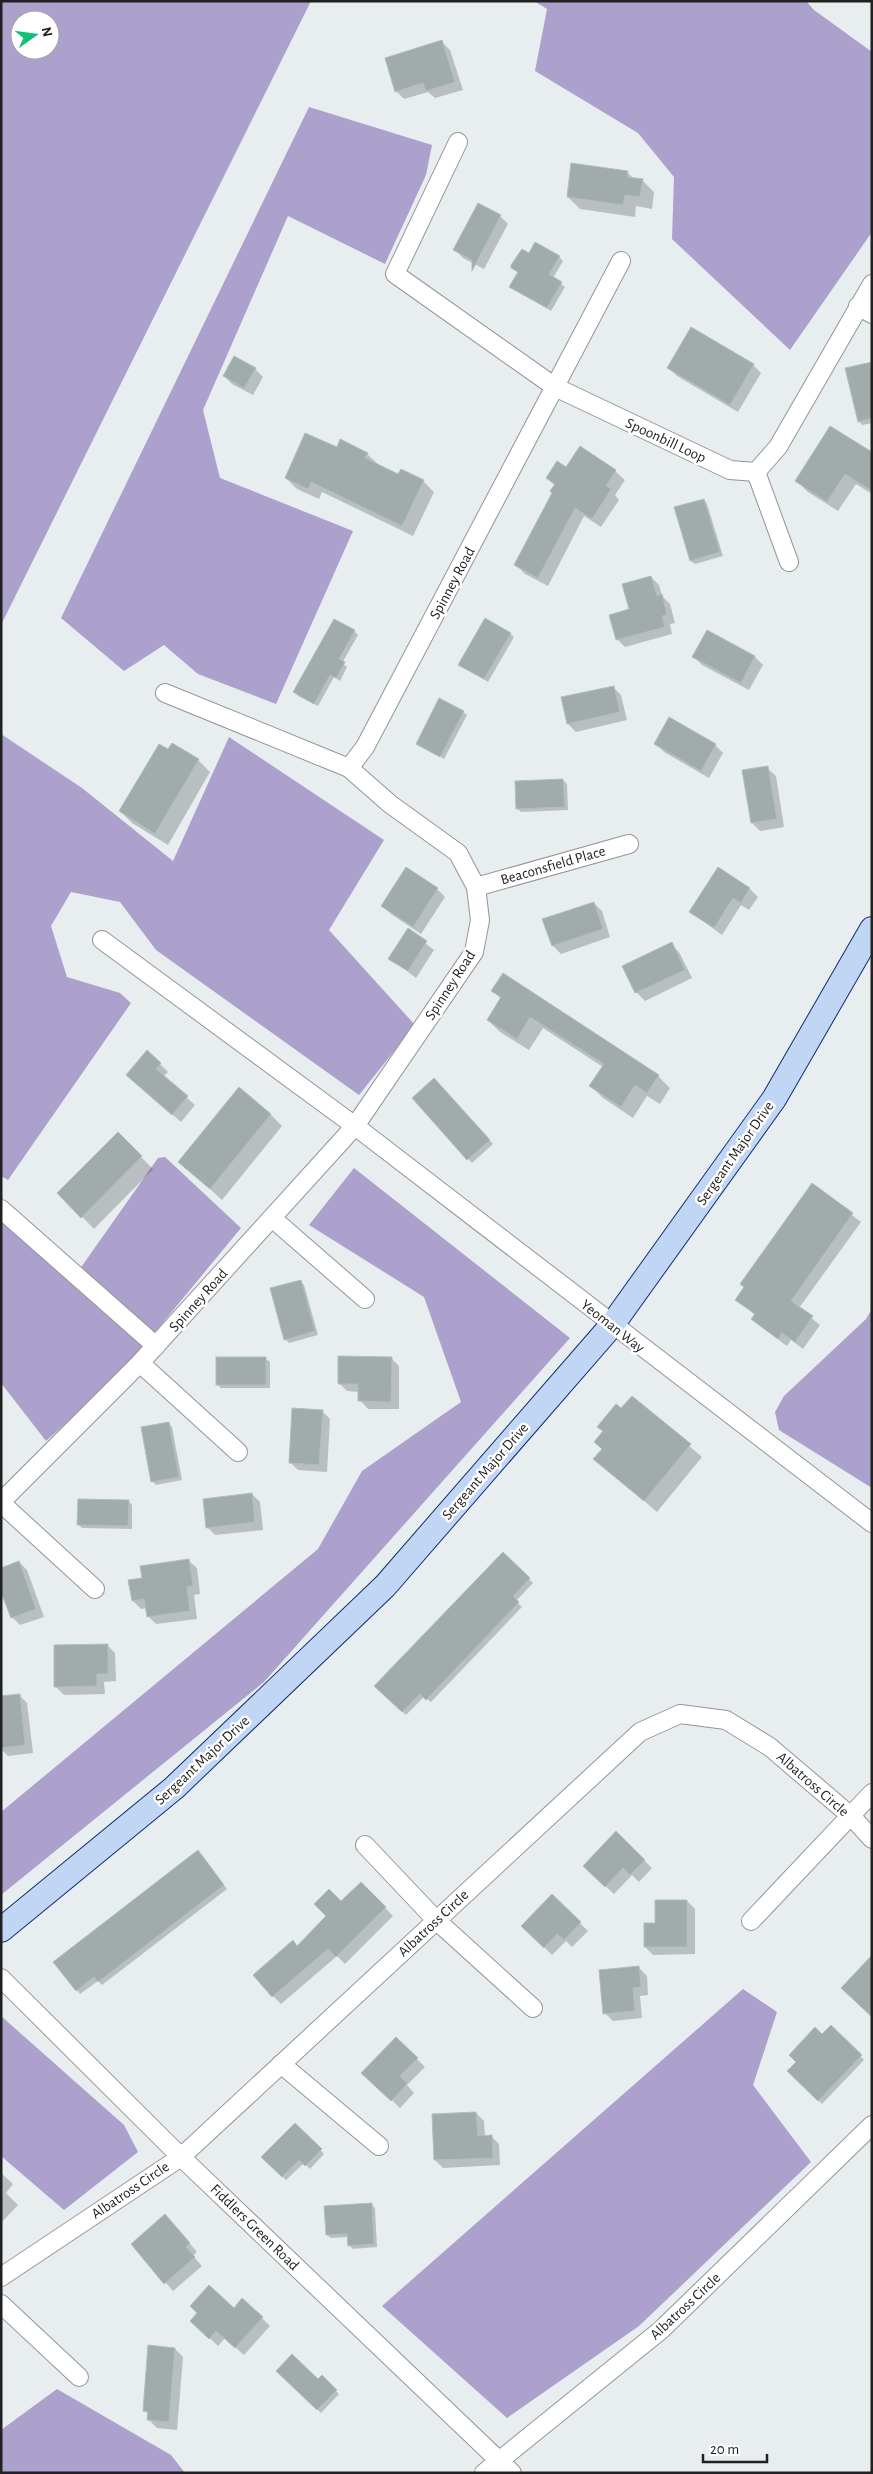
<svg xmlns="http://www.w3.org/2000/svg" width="873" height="2474" viewBox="0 0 873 2474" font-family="'Alegreya Sans',sans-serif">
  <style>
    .forest { fill: #aca0cc; fill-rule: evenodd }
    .shadow { fill: #0003 }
    .building { fill: #a1abab; stroke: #abc1c1 }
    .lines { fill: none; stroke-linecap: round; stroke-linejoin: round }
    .street-casing { stroke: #959595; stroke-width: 20 }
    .secondary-casing { stroke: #0e2e71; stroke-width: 26 }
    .street { stroke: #fff; stroke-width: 18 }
    .secondary { stroke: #c1d5f5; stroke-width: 24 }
    .labels { text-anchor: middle; stroke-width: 5; stroke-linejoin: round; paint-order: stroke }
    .street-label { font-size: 15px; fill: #212121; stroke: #fff }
  </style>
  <rect width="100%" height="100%" fill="#e8eef0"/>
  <!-- forest -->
  <g class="forest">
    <path d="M1,1h310l-310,624zM20,20h30v30h-30z"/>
    <path d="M534,1h272l8,9 58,42v180l-82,118 -118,-111 2,-62 -36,-44 -103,-62 12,-62z"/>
    <path d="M309,107l123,38 -6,30 -41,89 -97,-48 -85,194 17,68 133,53 -77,173 -78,-30 -34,-29 -40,26 -63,-53z"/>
    <path d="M1,734l81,54 91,73 56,-124 155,103 -55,90 86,95 -56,70 -203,-145 -36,-48 -49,-10 -20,34 16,51 53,16 11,10 -123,177 -7,-4z"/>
    <path d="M165,1157l76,71 -123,149 -72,64 -45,-58v-159l5,-4 64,63 88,-125z"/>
    <path d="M354,1168l216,170 -306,344 -263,213v-83l317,-263 44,-78 99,-69 -37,-105 -115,-72z"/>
    <path d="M872,1309v179l-93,-58 -4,-18 9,-16 82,-77z"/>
    <path d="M743,1989l34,23 -24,73 58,77 -172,164 -132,92 -125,-112z"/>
    <path d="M1,2016l123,109 14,27 -74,58 -63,-54z"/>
    <path d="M57,2389l114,66 14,18h-184v-43z"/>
  </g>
  <!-- shadow -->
  <g class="shadow">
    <path d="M442,42l8,8 13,40 -28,8 -7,-6 -24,7 -8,-8z"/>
    <path d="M627,172l7,7 8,1 12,12 -2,17 -16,-3 -1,11 -55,-8 -12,-12z"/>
    <path d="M500,216l8,8 -24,45 -21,-11 -8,-8z"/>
    <path d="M529,255l30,2 4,4 -10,17 12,9 -14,24 -40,-25 8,-13 -7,-6z"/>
    <path d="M872,363v60l-10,2 -3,-4z"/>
    <path d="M753,365l8,8 -23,39 -61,-36 -8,-8z"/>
    <path d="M255,369l8,8 -10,18 -21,-11 -8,-8z"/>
    <path d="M337,449l30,5 12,11 20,11 24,5 11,11 -21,44 -91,-44 -3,7 -22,-10 -11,-11z"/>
    <path d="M872,454v40l-16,-10 -18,27 -30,-19 -11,-11z"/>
    <path d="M566,469l49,2 10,9 -10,15 4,5 -18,27 -17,-11 -36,70 -23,-12 -9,-9 37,-72 2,-7 -8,-8z"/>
    <path d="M704,500l3,4 16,52 -28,8 -4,-3z"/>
    <path d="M651,577l8,8 3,11 8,8 5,19 -5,1 2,10 -47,13 -8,-8 14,-29z"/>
    <path d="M354,631l4,4 -16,28 5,4 -7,14 -6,-4 -16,29 -20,-10 -3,-4z"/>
    <path d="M707,632l48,25 8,8 -14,25 -47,-25 -8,-8z"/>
    <path d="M510,634l4,3 -26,45 -28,-18z"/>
    <path d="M613,687l8,8 6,25 -51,12 -8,-8z"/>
    <path d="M463,712l4,3 -23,44 -27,-15z"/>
    <path d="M656,744l59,1 8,8 -14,25 -45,-26z"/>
    <path d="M168,751l30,9 12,12 -42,73 -36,-22 -12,-12z"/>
    <path d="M767,768l9,8 8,51 -24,4 -8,-8z"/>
    <path d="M563,780l4,4 1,26 -47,2 -4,-4z"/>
    <path d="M437,889l8,8 -24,37 -30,-20 -8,-8z"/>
    <path d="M750,889l8,8 -9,13 -8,-5 -19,30 -31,-23z"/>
    <path d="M594,903l8,8 8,26 -49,17 -8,-8z"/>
    <path d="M408,930l26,20 -18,28 -26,-20z"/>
    <path d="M671,944l8,8 13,26 -47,23 -8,-8 -13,-27z"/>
    <path d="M493,991l165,85 12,12 -10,16 -13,-8 -14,22 -30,-20 -12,-12 12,-19 -60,-39 -14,22 -29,-18 -12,-12 13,-21z"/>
    <path d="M160,1064l8,8 -5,5 32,28 -14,17 -45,-39z"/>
    <path d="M438,1083l55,61 -21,19 -59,-64z"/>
    <path d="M270,1114l12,12 -60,74 -42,-38z"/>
    <path d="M118,1134l35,35 -59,60 -35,-36z"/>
    <path d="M812,1185l49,37 -62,86 21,17 -17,24 -12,-9 -4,6 -26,-19 -8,-8 2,-4 -18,-15z"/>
    <path d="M301,1281l3,4 14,50 -29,8 -4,-4z"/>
    <path d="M391,1358l8,8v43h-31l-8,-9v-8l-13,-1 -8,-8z"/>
    <path d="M266,1359l4,3v26h-49l-4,-4z"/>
    <path d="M632,1397l70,60 -45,55 -62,-53 8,-10 19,-39z"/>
    <path d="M322,1411l8,8 -3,53 -29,-2 -8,-8z"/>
    <path d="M169,1424l3,3 10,53 -26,5 -4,-4z"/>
    <path d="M252,1494l8,8 3,28 -48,5 -8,-8z"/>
    <path d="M128,1501l4,4v24l-50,-1 -4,-4z"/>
    <path d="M503,1554l30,29 -17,18 6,6 -91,95 -7,-5 -18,18 -30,-29z"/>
    <path d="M188,1560l9,8 3,26 -6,1 3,24 -41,5 -8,-8 -1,-8 -6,1 -8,-8 10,-22z"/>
    <path d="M19,1562l8,8 17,47 -24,8 -8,-8z"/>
    <path d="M107,1645l8,8 1,28 -12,1 1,12 -41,1 -8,-8z"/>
    <path d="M19,1695l8,8 6,50 -25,3 -7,-7v-52z"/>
    <path d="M616,1833l36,35 -13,14 -7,-7 -18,19 -30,-28z"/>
    <path d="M201,1855l26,34 -125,96 -4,-4 -18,13 -25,-32z"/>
    <path d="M361,1883l32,33 -48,48 -8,-8 -56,48 -8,-8 25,-49z"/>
    <path d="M552,1896l36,35 -16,16 -6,-6 -14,14 -29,-29z"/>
    <path d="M687,1901l8,8v45l-42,1 -8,-8 11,-23z"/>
    <path d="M639,1968l8,8 1,19 -8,1 2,22 -29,3 -8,-8z"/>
    <path d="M831,2027l33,33 -42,44 -33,-33z"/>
    <path d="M396,2039l29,28 -18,18 7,8 -14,15 -37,-36z"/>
    <path d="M476,2113l8,8 1,15h6l8,8 1,21 -57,3 -8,-8z"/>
    <path d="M295,2124l29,30 -14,15 -6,-6 -18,17 -23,-23z"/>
    <path d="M1,2173l12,11 -7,9 12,12 -17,18z"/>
    <path d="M371,2204l4,4 2,39 -24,2 -4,-4v-8l-18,1 -4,-3z"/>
    <path d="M173,2224l24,28 -4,4 9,10 -29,25 -40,-47z"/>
    <path d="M243,2300l27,26 -26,29 -19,-17 -7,8 -15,-14 31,-23z"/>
    <path d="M175,2349l8,8 -6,73 -20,-2 -8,-8v-5l-5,-5z"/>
    <path d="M278,2371l40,10 4,-4 17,17 -18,19z"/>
  </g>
  <!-- building -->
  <g class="building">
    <path d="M442,40l13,42 -29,9 -3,-8 -28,9 -10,-34z"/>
    <path d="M571,163l57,8 -1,6 16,2 -3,18 -15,-2 -2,10 -56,-8z"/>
    <path d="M478,203l23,12 -29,56v-11l-19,-10z"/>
    <path d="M535,242l25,14 -11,18 13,8 -15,26 -38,-21 9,-15 -7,-4v-3l11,-16 7,4z"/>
    <path d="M691,327l63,37 -24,41 -63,-37z"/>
    <path d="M234,356l22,12 -12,20 -21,-12z"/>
    <path d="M872,362v56l-14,4 -13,-54z"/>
    <path d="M830,426l42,26v39l-27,-17 -18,28 -32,-21z"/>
    <path d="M305,433l32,14 3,-8 28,14 -3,5 33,16 3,-5 23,11 -22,46 -91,-44 -3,7 -23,-11z"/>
    <path d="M580,446l36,24 -10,16 5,3 -19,30 -17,-11 -37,70 -24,-13 38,-72 -2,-2 5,-7 -9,-6 11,-17 9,6z"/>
    <path d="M704,499l16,53 -30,9 -16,-54z"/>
    <path d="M651,576l6,20 5,-2 5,21 -5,1 3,11 -49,13 -7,-25 20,-6 -7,-25z"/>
    <path d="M485,618l26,15 -27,46 -26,-14z"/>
    <path d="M334,619l21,11 -16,29 6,3 -9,16 -6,-3 -16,29 -21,-12z"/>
    <path d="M707,630l48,26 -14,27 -49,-26z"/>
    <path d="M614,686l6,26 -53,12 -6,-27z"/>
    <path d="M439,698l25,13 -24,46 -24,-13z"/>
    <path d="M669,717l47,27 -15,27 -47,-27z"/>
    <path d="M172,743l27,16 -44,75 -36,-23 40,-67 9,5z"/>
    <path d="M768,766l9,53 -26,4 -9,-53z"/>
    <path d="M563,779l2,28 -49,2 -1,-28z"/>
    <path d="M406,867l32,21 -25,39 -32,-21z"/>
    <path d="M718,867l32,21 -9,15 -8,-5 -19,30 -25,-16z"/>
    <path d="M594,902l9,27 -51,17 -10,-27z"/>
    <path d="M408,928l19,13 -19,30 -20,-12z"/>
    <path d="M672,942l13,28 -50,23 -13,-27z"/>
    <path d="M503,973l156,102 -12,18 -12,-8 -14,22 -32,-21 15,-22 -74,-47 -13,22 -30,-19 14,-23 -10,-6z"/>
    <path d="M147,1050l14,13 -5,6 32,27 -16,19 -46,-40z"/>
    <path d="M434,1078l56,62 -23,20 -55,-62z"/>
    <path d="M239,1087l32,27 -61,75 -32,-27z"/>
    <path d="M118,1132l24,24 -61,62 -24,-25z"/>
    <path d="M812,1183l41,30 -62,88 22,15 -18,26 -13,-9 -4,6 -27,-20 4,-5 -20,-14 9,-13 -4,-3z"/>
    <path d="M301,1280l14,51 -31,9 -14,-52z"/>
    <path d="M338,1356l54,1 -1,45 -33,-1v-17h-20z"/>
    <rect x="216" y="1357" width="50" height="28"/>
    <path d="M632,1396l59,48 -47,57 -51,-42 9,-10 -8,-7 9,-11 -6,-4 19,-23 5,4z"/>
    <path d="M292,1408l31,2 -4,55 -30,-2z"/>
    <path d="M169,1422l10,55 -28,5 -10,-55z"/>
    <path d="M252,1493l3,29 -49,6 -3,-29z"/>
    <path d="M78,1499l51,1 -1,26 -51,-1z"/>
    <path d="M503,1552l27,26 -17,18 6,6 -93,98 -6,-6 -18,18 -28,-26z"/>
    <path d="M189,1559l4,27 -6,1 3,24 -43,6 -3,-18 -12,2 -4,-21 14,-2 -2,-12z"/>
    <path d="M19,1561l17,48 -25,9 -10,-26v-24z"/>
    <path d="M108,1644v30h-11v12l-43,1v-42z"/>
    <path d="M20,1694l5,51 -24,3v-52z"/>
    <path d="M616,1831l29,29 -15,15 -7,-7 -18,19 -22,-21z"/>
    <path d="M198,1850l26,35 -126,97 -4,-5 -18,14 -23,-29z"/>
    <path d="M361,1882l25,25 -50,50 -8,-8 -56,48 -19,-22 40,-35 4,6 29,-30 -12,-12 15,-15 12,12z"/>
    <path d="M552,1894l29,28 -17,18 -7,-6 -13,14 -23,-22z"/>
    <path d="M655,1900h32v47h-43v-24h11z"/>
    <path d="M872,1955v62l-31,-29z"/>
    <path d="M639,1966l2,21 -8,1 2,23 -32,3 -4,-44z"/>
    <path d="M831,2025l31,30 -44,46 -31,-30 9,-9 -7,-7 26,-28 7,7z"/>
    <path d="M396,2037l22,21 -18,18 7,8 -16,17 -30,-28z"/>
    <path d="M476,2112l2,24 14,-1 1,23 -59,2 -2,-46z"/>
    <path d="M295,2123l27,26 -17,17 -6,-6 -17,17 -21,-20z"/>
    <path d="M372,2203l2,41 -26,2 -1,-12 -21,1 -2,-29z"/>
    <path d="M165,2214l25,29 -4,4 9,10 -31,27 -33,-40z"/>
    <path d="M209,2285l25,23 8,-10 21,19 -28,31 -19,-17 -7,8 -19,-18 7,-8 -7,-7z"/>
    <path d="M148,2345l27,3 -6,74 -22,-2 1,-8 -5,-1z"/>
    <path d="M292,2354l26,25 4,-4 15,15 -20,20 -41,-39z"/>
  </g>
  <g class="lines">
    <!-- street casing -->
    <g class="street-casing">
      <g id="street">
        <path d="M458,142l-63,132 160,113 175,83 26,2 22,-25 94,-163"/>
        <path d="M858,306l14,8"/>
        <path d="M756,472l33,90"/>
        <path d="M165,693l184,75"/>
        <path d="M476,887l153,-43"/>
        <path d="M102,940l253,186 517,397"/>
        <path d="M1,1209l155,137"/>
        <path d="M272,1218l93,81"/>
        <path d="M140,1363l98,89"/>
        <path d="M1,1502l139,-139 215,-237 119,-174 6,-32 -4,-33 -18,-34 -68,-49 -41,-36 16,-21 256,-486"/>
        <path d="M1,1503l94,86"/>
        <path d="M365,1845l71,75 97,88"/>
        <path d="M751,1921l121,-128"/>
        <path d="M1,1978l180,179 331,316"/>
        <path d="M281,2064l98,82"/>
        <path d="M1,2277l180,-120 459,-425 40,-18 46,6 44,27 82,70 20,22"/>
        <path d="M1,2304l78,73"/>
        <path d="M484,2473l177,-143 211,-205"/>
      </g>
    </g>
    <!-- secondary casing -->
    <g class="secondary-casing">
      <path id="secondary" d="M1,1930l173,-142 211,-202 227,-261 162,-226 98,-170"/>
    </g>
    <!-- street -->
    <use href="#street" class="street"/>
    <!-- secondary -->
    <use href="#secondary" class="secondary"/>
  </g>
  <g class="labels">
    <!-- street labels -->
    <g class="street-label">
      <text transform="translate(666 440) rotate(25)" y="5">Spoonbill Loop</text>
      <text transform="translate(452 583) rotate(-62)" y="5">Spinney Road</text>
      <text transform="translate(553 865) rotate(-16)" y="5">Beaconsfield Place</text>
      <text transform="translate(450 985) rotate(-57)" y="5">Spinney Road</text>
      <text transform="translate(735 1153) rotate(-55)" y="5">Sergeant Major Drive</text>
      <text transform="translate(198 1300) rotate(-48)" y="5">Spinney Road</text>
      <text transform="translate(613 1326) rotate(38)" y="5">Yeoman Way</text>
      <text transform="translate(485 1471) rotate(-49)" y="5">Sergeant Major Drive</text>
      <text transform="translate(202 1760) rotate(-43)" y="5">Sergeant Major Drive</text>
      <text transform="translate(813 1784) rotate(41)" y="5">Albatross Circle</text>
      <text transform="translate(433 1923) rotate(-43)" y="5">Albatross Circle</text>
      <text transform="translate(130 2190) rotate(-34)" y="5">Albatross Circle</text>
      <text transform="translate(255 2227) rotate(44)" y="5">Fiddlers Green Road</text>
      <text transform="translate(685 2306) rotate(-43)" y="5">Albatross Circle</text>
    </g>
  </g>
  <!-- border -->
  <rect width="873" height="2474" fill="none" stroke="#212121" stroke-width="5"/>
  <!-- north arrow -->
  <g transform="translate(35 35) rotate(76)"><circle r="24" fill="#ffffff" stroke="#a6a6a6"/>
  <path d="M0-4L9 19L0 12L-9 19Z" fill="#11c175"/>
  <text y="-8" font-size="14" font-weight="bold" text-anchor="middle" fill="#212121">N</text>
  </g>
  <!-- scale -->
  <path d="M703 2454v8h64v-8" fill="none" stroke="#212121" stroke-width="2.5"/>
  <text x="710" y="2454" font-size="15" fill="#212121" stroke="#ffffff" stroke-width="4" paint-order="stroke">20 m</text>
</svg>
